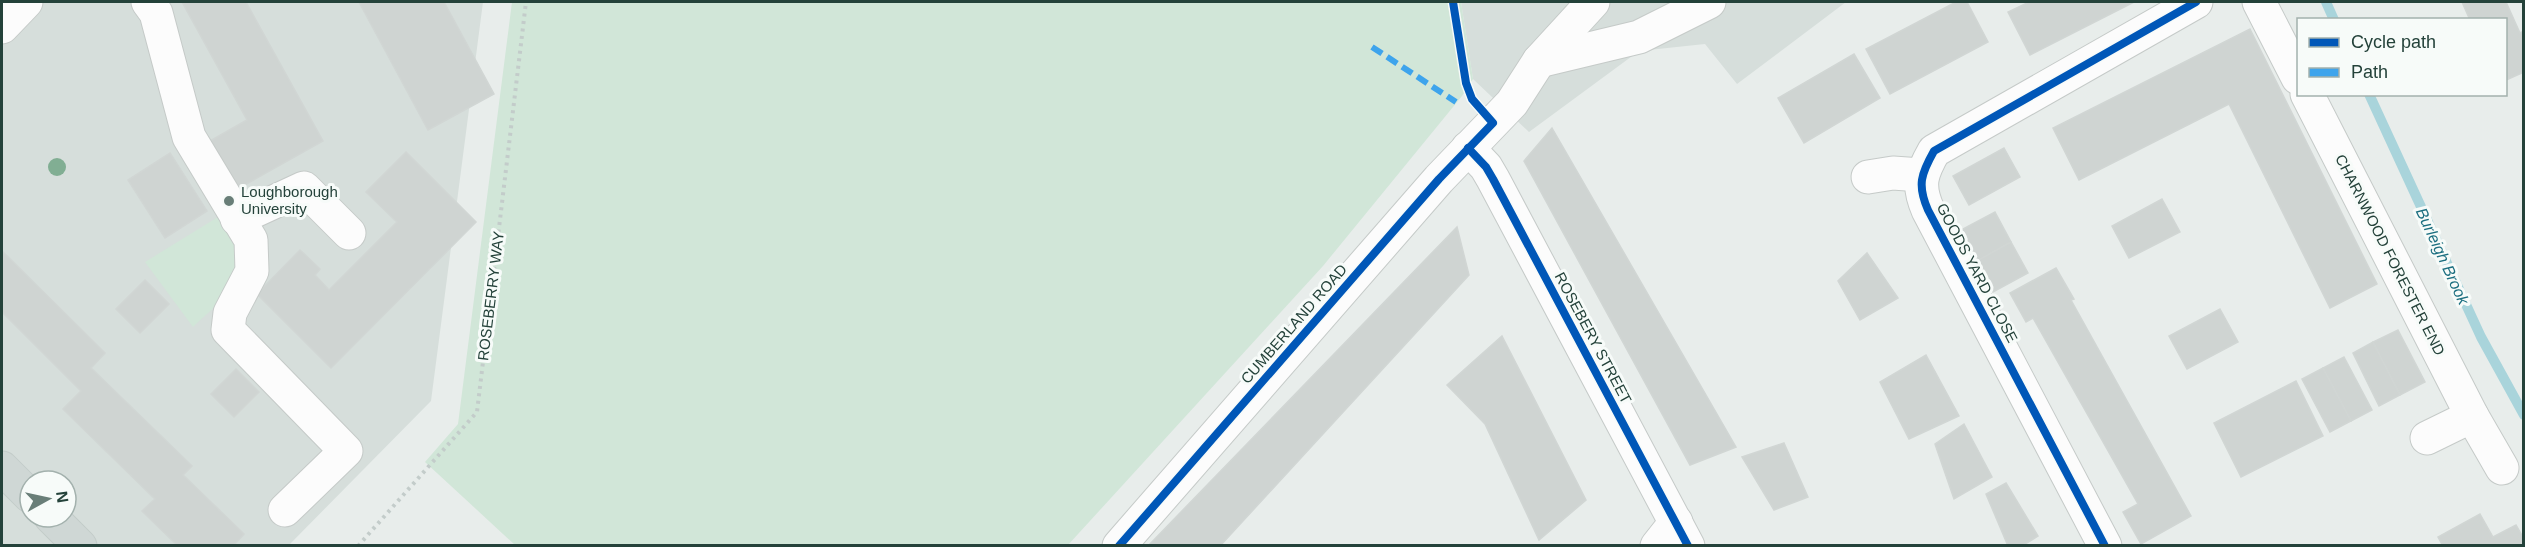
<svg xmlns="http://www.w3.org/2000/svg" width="2525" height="547" viewBox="0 0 2525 547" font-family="Helvetica,sans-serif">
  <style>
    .built { fill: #d6dedb; fill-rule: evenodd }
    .green { fill: #d1e6d8 }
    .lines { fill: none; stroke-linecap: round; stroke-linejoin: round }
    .stream { stroke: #a9d4db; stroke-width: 10 }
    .building { fill: #cfd4d2; stroke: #d1d6d4; stroke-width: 1.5 }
    .minor-casing { stroke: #c5cac8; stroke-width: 35 }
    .major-casing { stroke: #c3ccc9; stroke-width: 35 }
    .path { stroke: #c3ccca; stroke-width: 4; stroke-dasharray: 3 4.5; stroke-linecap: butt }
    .minor { stroke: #fcfcfc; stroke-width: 33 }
    .major { stroke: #cfd7d5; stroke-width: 33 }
    .quiet { stroke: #3ea4ec; stroke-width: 6; stroke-dasharray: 12 6; stroke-linecap: butt }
    .cycleway-casing { stroke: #f7fbf9; stroke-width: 11 }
    .cycleway { stroke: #0057b8; stroke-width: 8 }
    .tree { fill: #81ae93 }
    .poi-dot { fill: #697e78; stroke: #f7fbf9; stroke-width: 2 }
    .labels { text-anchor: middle; stroke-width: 6; stroke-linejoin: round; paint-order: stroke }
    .poi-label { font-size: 15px; fill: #24423a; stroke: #f7fbf9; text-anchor: start }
    .street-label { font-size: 15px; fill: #24423a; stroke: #f7fbf9 }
    .water-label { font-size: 16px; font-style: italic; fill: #1c6f80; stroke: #f7fbf9 }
  </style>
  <rect width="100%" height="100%" fill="#e8edeb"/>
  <!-- built -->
  <g class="built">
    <path d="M2,2h481l-52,399 -142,144h-287zM30,481h36v36h-36z"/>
    <path d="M1461,2h385l-109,82 -32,-40 -66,7 -110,81 -56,-53z"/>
  </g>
  <!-- green -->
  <g class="green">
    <path d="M512,2h949l12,77 -11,17 -139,170 -255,279h-553l-90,-83 33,-38z"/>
    <path d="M218,217c6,10 18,24 20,37 7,32 -24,53 -45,73l-48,-65z"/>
  </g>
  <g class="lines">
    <!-- stream -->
    <g class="stream">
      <path d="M2326,2l8,18"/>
      <path d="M2369,94l112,243 43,78"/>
    </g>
  </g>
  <!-- building -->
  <g class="building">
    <path d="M182,2h64l77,139 -89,50 -26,-49 39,-22z"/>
    <path d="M359,2h85l50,92 -66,36z"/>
    <path d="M1956,2h11l21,40 -98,52 -24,-45z"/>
    <path d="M2029,2h105l-104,53 -22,-43z"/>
    <path d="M2462,2h44l14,31 4,-2v41l-18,8v-60h-36z"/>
    <path d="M2250,29l127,255 -47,24 -101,-204 -150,76 -26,-52z"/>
    <path d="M1854,54l26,44 -76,45 -26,-45z"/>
    <path d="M1552,128l184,319 -46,18 -166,-304z"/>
    <path d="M2004,148l16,29 -51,28 -16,-29z"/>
    <path d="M406,152l70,70 -145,146 -74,-74 43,-44 20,19 -5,6 14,15 68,-68 -31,-30z"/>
    <path d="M170,153l37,58 -42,27 -37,-58z"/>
    <path d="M2162,199l18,33 -51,26 -17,-32z"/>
    <path d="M1995,212l16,30 -34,19 -16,-31z"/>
    <path d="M1457,227l12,48 -249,271h-72z"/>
    <path d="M2011,242l17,31 -35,19 -16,-31z"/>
    <path d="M2,251l103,102 -14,15 101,98 -9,9 61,59 -11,12h-55l-36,-35 13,-12 -92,-90 18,-18 -79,-79z"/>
    <path d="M1867,253l31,45 -38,22 -22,-39z"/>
    <path d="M2056,268l18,31 -3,1 120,216 -50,28 -18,-32 15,-8 -105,-186 -7,4 -16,-29z"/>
    <path d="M145,280l24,24 -29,29 -24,-24z"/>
    <path d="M2220,309l18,33 -51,27 -18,-33z"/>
    <path d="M2398,330l27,52 -25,13 -27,-53z"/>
    <path d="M1502,336l84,164 -47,40 -54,-116 -38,-39z"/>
    <path d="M2373,342l27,53 -21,11 -26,-53z"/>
    <path d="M1926,355l33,61 -50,23 -29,-57z"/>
    <path d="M2344,357l28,53 -21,11 -28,-53z"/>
    <path d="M2323,368l28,53 -21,11 -28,-53z"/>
    <path d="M236,369l23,23 -25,25 -23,-23z"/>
    <path d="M2296,381l27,55 -82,41 -27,-54z"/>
    <path d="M1964,424l28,53 -38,22 -19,-55z"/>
    <path d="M1784,443l24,54 -34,13 -32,-53z"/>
    <path d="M2006,483l32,53 -16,10h-14l-22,-52z"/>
    <path d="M2480,514l13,23 23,-12 8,14v7h-81l-5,-9z"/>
  </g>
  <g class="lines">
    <!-- minor casing -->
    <g class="minor-casing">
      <g id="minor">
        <path d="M148,2l8,11 33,124 62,103 1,31 -22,42 -2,17 118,121 -61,59"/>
        <path d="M2259,2l39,76"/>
        <path d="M2,27l24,-25"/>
        <path d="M1539,61l100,-24 70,-35"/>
        <path d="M2307,94l165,322 30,52"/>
        <path d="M1468,148l18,19 7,12 195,367"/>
        <path d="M1868,177l25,-4 28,2"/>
        <path d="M237,219l67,-31 45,45"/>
        <path d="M2427,438l45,-22"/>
        <path d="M1119,546l320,-367 73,-76 27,-42 54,-59"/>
        <path d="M1657,546l19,-24"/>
        <path d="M2105,546l-177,-336c-11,-25 -7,-36 6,-59l262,-149"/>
      </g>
    </g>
    <!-- major casing -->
    <g class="major-casing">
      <g id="major">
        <path d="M2,468l28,28"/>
        <path d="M51,517l29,29"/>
      </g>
    </g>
    <!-- path -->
    <path class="path" d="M358,546l119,-134 49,-410"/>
    <!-- minor -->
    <use href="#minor" class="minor"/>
    <!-- major -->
    <use href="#major" class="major"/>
    <!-- quiet -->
    <path class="quiet" d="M1372,47l84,55"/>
    <!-- cycleway casing -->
    <g class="cycleway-casing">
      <g id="cycleway">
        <path d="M1468,148l18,19 7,12 195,367"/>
        <path d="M1119,546l320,-367 54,-56 -21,-24 -6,-16 -13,-81"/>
        <path d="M2105,546l-177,-336c-11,-25 -7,-36 6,-59l262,-149"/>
      </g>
    </g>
    <!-- cycleway -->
    <use href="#cycleway" class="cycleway"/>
  </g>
  <!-- trees -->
  <circle class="tree" cx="57" cy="167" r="9"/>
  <!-- markers -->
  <circle class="poi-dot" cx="229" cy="201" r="6"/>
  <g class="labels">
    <!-- poi labels -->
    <g class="poi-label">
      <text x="241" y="197">Loughborough<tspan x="241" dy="17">University</tspan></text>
    </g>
    <!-- street labels -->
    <g class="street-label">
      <text transform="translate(2390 255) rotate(63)" y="5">CHARNWOOD FORESTER END</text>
      <text transform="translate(1977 273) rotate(62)" y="5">GOODS YARD CLOSE</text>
      <text transform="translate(491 296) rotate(-83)" y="5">ROSEBERRY WAY</text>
      <text transform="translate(1294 324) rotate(-49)" y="5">CUMBERLAND ROAD</text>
      <text transform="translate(1593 338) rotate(62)" y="5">ROSEBERY STREET</text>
    </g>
    <!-- water labels -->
    <g class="water-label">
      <text transform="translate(2443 256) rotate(65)" y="6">Burleigh Brook</text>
    </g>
  </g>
  <!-- border -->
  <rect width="2525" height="547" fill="none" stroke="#24423a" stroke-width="6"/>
  <!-- legend -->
  <rect x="2297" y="18" width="210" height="78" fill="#f7fbf9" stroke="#a3b1ad" stroke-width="1.5"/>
  <rect x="2309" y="38" width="30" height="9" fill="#0057b8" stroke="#a3b1ad" stroke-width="1.5"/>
  <text x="2351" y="48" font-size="18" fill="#24423a">Cycle path</text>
  <rect x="2309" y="68" width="30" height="9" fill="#3ea4ec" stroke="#a3b1ad" stroke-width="1.5"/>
  <text x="2351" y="78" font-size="18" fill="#24423a">Path</text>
  <!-- north arrow -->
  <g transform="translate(48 499) rotate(82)"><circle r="28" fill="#f7fbf9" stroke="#a3b1ad" stroke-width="1.5"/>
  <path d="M0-4.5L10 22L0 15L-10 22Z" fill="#697e78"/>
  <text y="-9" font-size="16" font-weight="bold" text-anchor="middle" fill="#24423a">N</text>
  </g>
</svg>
